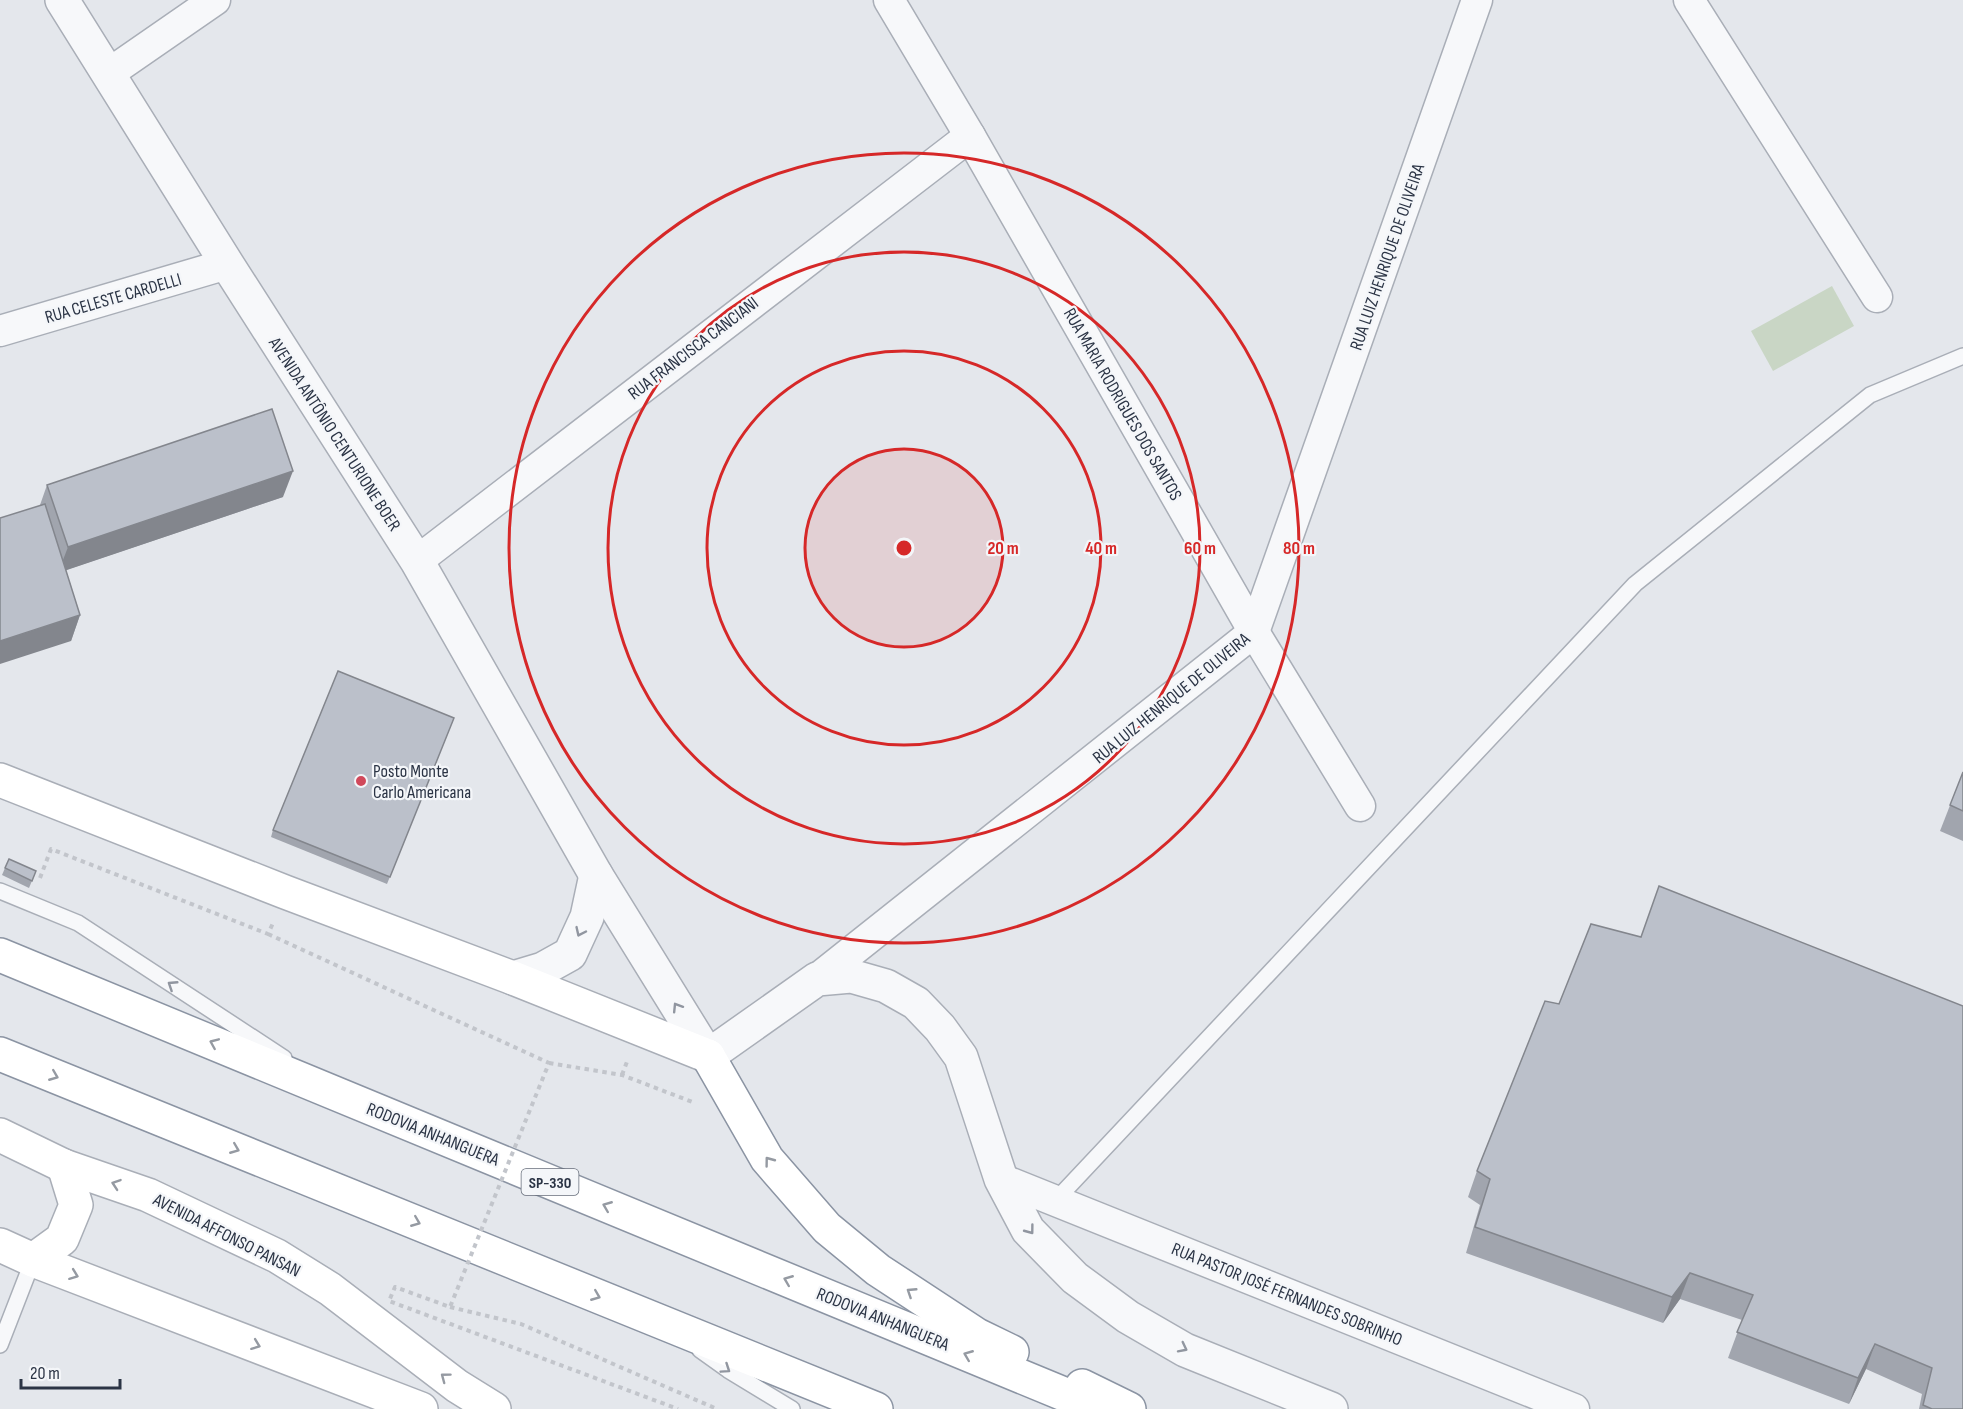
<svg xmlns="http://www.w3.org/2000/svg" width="1963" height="1409" viewBox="0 0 1963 1409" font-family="'Sofia Sans Condensed',sans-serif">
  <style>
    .green { fill: #c9d6c5 }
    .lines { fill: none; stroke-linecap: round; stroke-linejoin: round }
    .service-casing { stroke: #a9aeb7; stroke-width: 18 }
    .minor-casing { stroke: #a9aeb7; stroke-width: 33 }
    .tertiary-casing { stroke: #a9aeb7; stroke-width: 36 }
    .secondary-casing { stroke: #a9aeb7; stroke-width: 36 }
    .motorway-casing { stroke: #8b94a3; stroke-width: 36 }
    .path { stroke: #c2c5cb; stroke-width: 4; stroke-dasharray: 4.5 4.5; stroke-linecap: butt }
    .service { stroke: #f7f8fa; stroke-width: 15 }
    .minor { stroke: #f7f8fa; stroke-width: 30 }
    .tertiary { stroke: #f7f8fa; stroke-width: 33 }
    .secondary { stroke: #fff; stroke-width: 33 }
    .motorway { stroke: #fff; stroke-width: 33 }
    .path-bridge { stroke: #c2c5cb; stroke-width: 4; stroke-dasharray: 4.5 4.5; stroke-linecap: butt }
    .wall { fill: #a1a5ae }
    .shaded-wall { fill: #83868d }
    .building { fill: #bbc0ca; stroke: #83868d; stroke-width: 1.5 }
    .oneway { stroke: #9196a0 }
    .oneway2 { stroke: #959aa2 }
    .ring { fill: none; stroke: #d62828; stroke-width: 3 }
    .poi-dot { fill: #d1495b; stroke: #f4f6f9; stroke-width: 2 }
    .labels { text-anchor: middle; stroke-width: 4.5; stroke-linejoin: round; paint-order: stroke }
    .shield { fill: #f4f6f9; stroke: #676e7b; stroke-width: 1.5 }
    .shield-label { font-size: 16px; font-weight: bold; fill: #2b3445 }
    .street-label { font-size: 18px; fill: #2b3445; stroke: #f4f6f9 }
    .poi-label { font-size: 18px; fill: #2b3445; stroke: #f4f6f9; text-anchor: start }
    .centre { fill: #d62828; stroke: #f4f6f9; stroke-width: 3 }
    .ring-label { font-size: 18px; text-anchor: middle; font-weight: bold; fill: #d62828; stroke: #f4f6f9; stroke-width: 4.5; stroke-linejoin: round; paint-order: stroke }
  </style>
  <rect width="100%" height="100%" fill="#e4e7ec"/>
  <!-- green -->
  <path class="green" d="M1832,286l22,40 -81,45 -22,-40z"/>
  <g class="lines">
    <!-- service casing -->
    <g class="service-casing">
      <g id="service">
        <path d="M0,891l78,32 206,135"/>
        <path d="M1055,1201l580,-617 235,-189 93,-39"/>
        <path d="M0,1345l33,-85"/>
        <path d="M700,1350l28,20 64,39"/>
      </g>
    </g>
    <!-- minor casing -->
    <g class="minor-casing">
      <g id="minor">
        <path d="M889,0l81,136 284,496 106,174"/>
        <path d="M1689,0l188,297"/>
        <path d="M108,74l107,-74"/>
        <path d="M0,331l227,-67"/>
        <path d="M417,561l553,-425"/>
        <path d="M817,979l437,-347 223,-632"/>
        <path d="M1001,1179l573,230"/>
      </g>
    </g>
    <!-- tertiary casing -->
    <g class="tertiary-casing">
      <g id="tertiary">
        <path d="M62,0l165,264 190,297 179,314 112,181 109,-77 34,-3 35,10 30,17 24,25 21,29 40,122 27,51 47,48 53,39 57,33 146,59"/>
        <path d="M513,978l30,-9 27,-15 17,-37 9,-42"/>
      </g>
    </g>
    <!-- secondary casing -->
    <g class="secondary-casing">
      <g id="secondary">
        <path d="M0,780l285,112 228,86 195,78"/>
        <path d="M0,1135l64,31 84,29 129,61 53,33 127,97 37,23"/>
        <path d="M0,1245l33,15 388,149"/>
        <path d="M33,1260l29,-21 14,-34 -12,-39"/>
      </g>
    </g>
    <!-- motorway casing -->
    <g class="motorway-casing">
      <g id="motorway">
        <path d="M0,955l1100,454"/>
        <path d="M0,1054l876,355"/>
        <path d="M708,1056l59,103 60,69 51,42 99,65 35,17"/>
        <path d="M1082,1386l47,23"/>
      </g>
    </g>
    <!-- path -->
    <g class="path">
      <path d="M40,878l11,-29 217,85 5,-11"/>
      <path d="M549,1063l73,12 73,28"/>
      <path d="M622,1075l6,-16"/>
      <path d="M450,1307l71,17 196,85"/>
    </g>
    <!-- service -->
    <use href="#service" class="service"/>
    <!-- minor -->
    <use href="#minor" class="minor"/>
    <!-- tertiary -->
    <use href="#tertiary" class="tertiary"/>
    <!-- secondary -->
    <use href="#secondary" class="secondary"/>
    <!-- motorway -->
    <use href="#motorway" class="motorway"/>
    <!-- path-bridge -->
    <path class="path-bridge" d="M268,934l281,129 -99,244 -55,-20 -6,14 289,108"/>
  </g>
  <!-- wall -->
  <g class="wall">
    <path d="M47,485l236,12 -217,73 14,45 -9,26 -31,-136z"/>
    <path d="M454,718l-67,166 -116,-47 2,-7z"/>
    <path d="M1963,772v69l-23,-10z"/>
    <path d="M5,868l31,3 -7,17 -27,-13z"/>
    <path d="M1591,924l372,485h-44l3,-15 -56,-25 -17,35 -121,-46 14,-38 -62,-21 -17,24 -197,-70 14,-48 -12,-8 9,-26 82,-167z"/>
  </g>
  <!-- shaded-wall -->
  <g class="shaded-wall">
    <path d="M293,471l-10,26 -225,76 10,-26z"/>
    <path d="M80,615l-9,26 -71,23v-23z"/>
    <path d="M1690,1273l-10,26 -17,24 9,-26z"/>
    <path d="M1875,1344l-9,25 -17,35 9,-26z"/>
  </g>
  <!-- building -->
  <g class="building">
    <path d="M272,409l21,62 -225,76 -21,-62z"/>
    <path d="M45,504l35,111 -80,26v-123z"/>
    <path d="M338,671l116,47 -64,159 -117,-47z"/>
    <path d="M1963,772v39l-13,-6z"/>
    <path d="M9,859l27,12 -4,10 -27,-13z"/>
    <path d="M1659,886l304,120v403h-31l-9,-4 9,-37 -57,-24 -17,34 -121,-46 16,-37 -63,-22 -18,24 -197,-70 15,-48 -13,-8 68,-170 14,3 32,-80 50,13z"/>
  </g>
  <!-- one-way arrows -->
  <defs><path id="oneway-chevron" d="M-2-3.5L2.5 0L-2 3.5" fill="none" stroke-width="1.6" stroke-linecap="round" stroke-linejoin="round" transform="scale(1.5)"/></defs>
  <g class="oneway">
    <use href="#oneway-chevron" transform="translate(580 932) rotate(115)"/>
    <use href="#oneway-chevron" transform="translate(172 985) rotate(-147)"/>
    <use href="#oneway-chevron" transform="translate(677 1007) rotate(-122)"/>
    <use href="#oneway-chevron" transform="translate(1030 1230) rotate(53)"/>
    <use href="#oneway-chevron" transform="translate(1183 1348) rotate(27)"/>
    <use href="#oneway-chevron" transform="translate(726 1369) rotate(34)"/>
  </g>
  <g class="oneway2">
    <use href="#oneway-chevron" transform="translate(214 1043) rotate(-157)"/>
    <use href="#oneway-chevron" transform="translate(54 1076) rotate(22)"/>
    <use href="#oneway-chevron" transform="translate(235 1149) rotate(22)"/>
    <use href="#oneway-chevron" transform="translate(769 1161) rotate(-127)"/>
    <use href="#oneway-chevron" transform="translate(116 1184) rotate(-161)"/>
    <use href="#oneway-chevron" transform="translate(607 1206) rotate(-158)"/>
    <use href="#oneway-chevron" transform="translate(416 1222) rotate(22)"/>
    <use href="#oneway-chevron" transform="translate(74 1275) rotate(21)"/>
    <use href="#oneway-chevron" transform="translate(788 1280) rotate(-158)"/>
    <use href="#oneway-chevron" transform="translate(911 1292) rotate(-147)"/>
    <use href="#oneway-chevron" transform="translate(596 1296) rotate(22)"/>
    <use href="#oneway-chevron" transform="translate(256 1345) rotate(21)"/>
    <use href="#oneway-chevron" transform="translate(968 1355) rotate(-158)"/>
    <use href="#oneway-chevron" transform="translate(445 1377) rotate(-143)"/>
  </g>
  <!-- distance rings -->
  <circle cx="904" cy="548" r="99" fill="#d62828" fill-opacity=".12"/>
  <g class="ring">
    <circle cx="904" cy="548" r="99"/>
    <circle cx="904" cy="548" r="197"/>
    <circle cx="904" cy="548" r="296"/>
    <circle cx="904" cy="548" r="395"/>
  </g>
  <!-- markers -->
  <circle class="poi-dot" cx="361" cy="781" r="6"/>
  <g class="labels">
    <!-- shield labels -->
    <rect class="shield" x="521.5" y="1169" width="57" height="26" rx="4.5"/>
    <g class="shield-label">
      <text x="550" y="1188">SP-330</text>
    </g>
    <!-- street labels -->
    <g class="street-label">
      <text transform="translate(1387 257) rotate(-71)" y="6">RUA LUIZ HENRIQUE DE OLIVEIRA</text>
      <text transform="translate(113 298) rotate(-16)" y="6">RUA CELESTE CARDELLI</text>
      <text transform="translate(693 348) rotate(-37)" y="6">RUA FRANCISCA CANCIANI</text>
      <text transform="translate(1123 404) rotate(60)" y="6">RUA MARIA RODRIGUES DOS SANTOS</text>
      <text transform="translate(335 434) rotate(57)" y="6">AVENIDA ANTÔNIO CENTURIONE BOER</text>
      <text transform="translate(1171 698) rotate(-39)" y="6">RUA LUIZ HENRIQUE DE OLIVEIRA</text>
      <text transform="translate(433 1134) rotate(22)" y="6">RODOVIA ANHANGUERA</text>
      <text transform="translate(227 1235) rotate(27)" y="6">AVENIDA AFFONSO PANSAN</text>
      <text transform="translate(1287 1294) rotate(22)" y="6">RUA PASTOR JOSÉ FERNANDES SOBRINHO</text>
      <text transform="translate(883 1319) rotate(22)" y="6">RODOVIA ANHANGUERA</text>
    </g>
    <!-- poi labels -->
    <g class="poi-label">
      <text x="373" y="777">Posto Monte<tspan x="373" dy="21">Carlo Americana</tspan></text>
    </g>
  </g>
  <circle cx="904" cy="548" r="9" class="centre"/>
  <g class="ring-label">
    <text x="1003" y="554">20 m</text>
    <text x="1101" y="554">40 m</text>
    <text x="1200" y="554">60 m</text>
    <text x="1299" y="554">80 m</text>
  </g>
  <!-- scale -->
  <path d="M21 1379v9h99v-9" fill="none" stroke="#2b3445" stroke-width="3"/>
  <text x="30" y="1379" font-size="18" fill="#2b3445" stroke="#f4f6f9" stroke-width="4.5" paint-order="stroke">20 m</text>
</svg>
